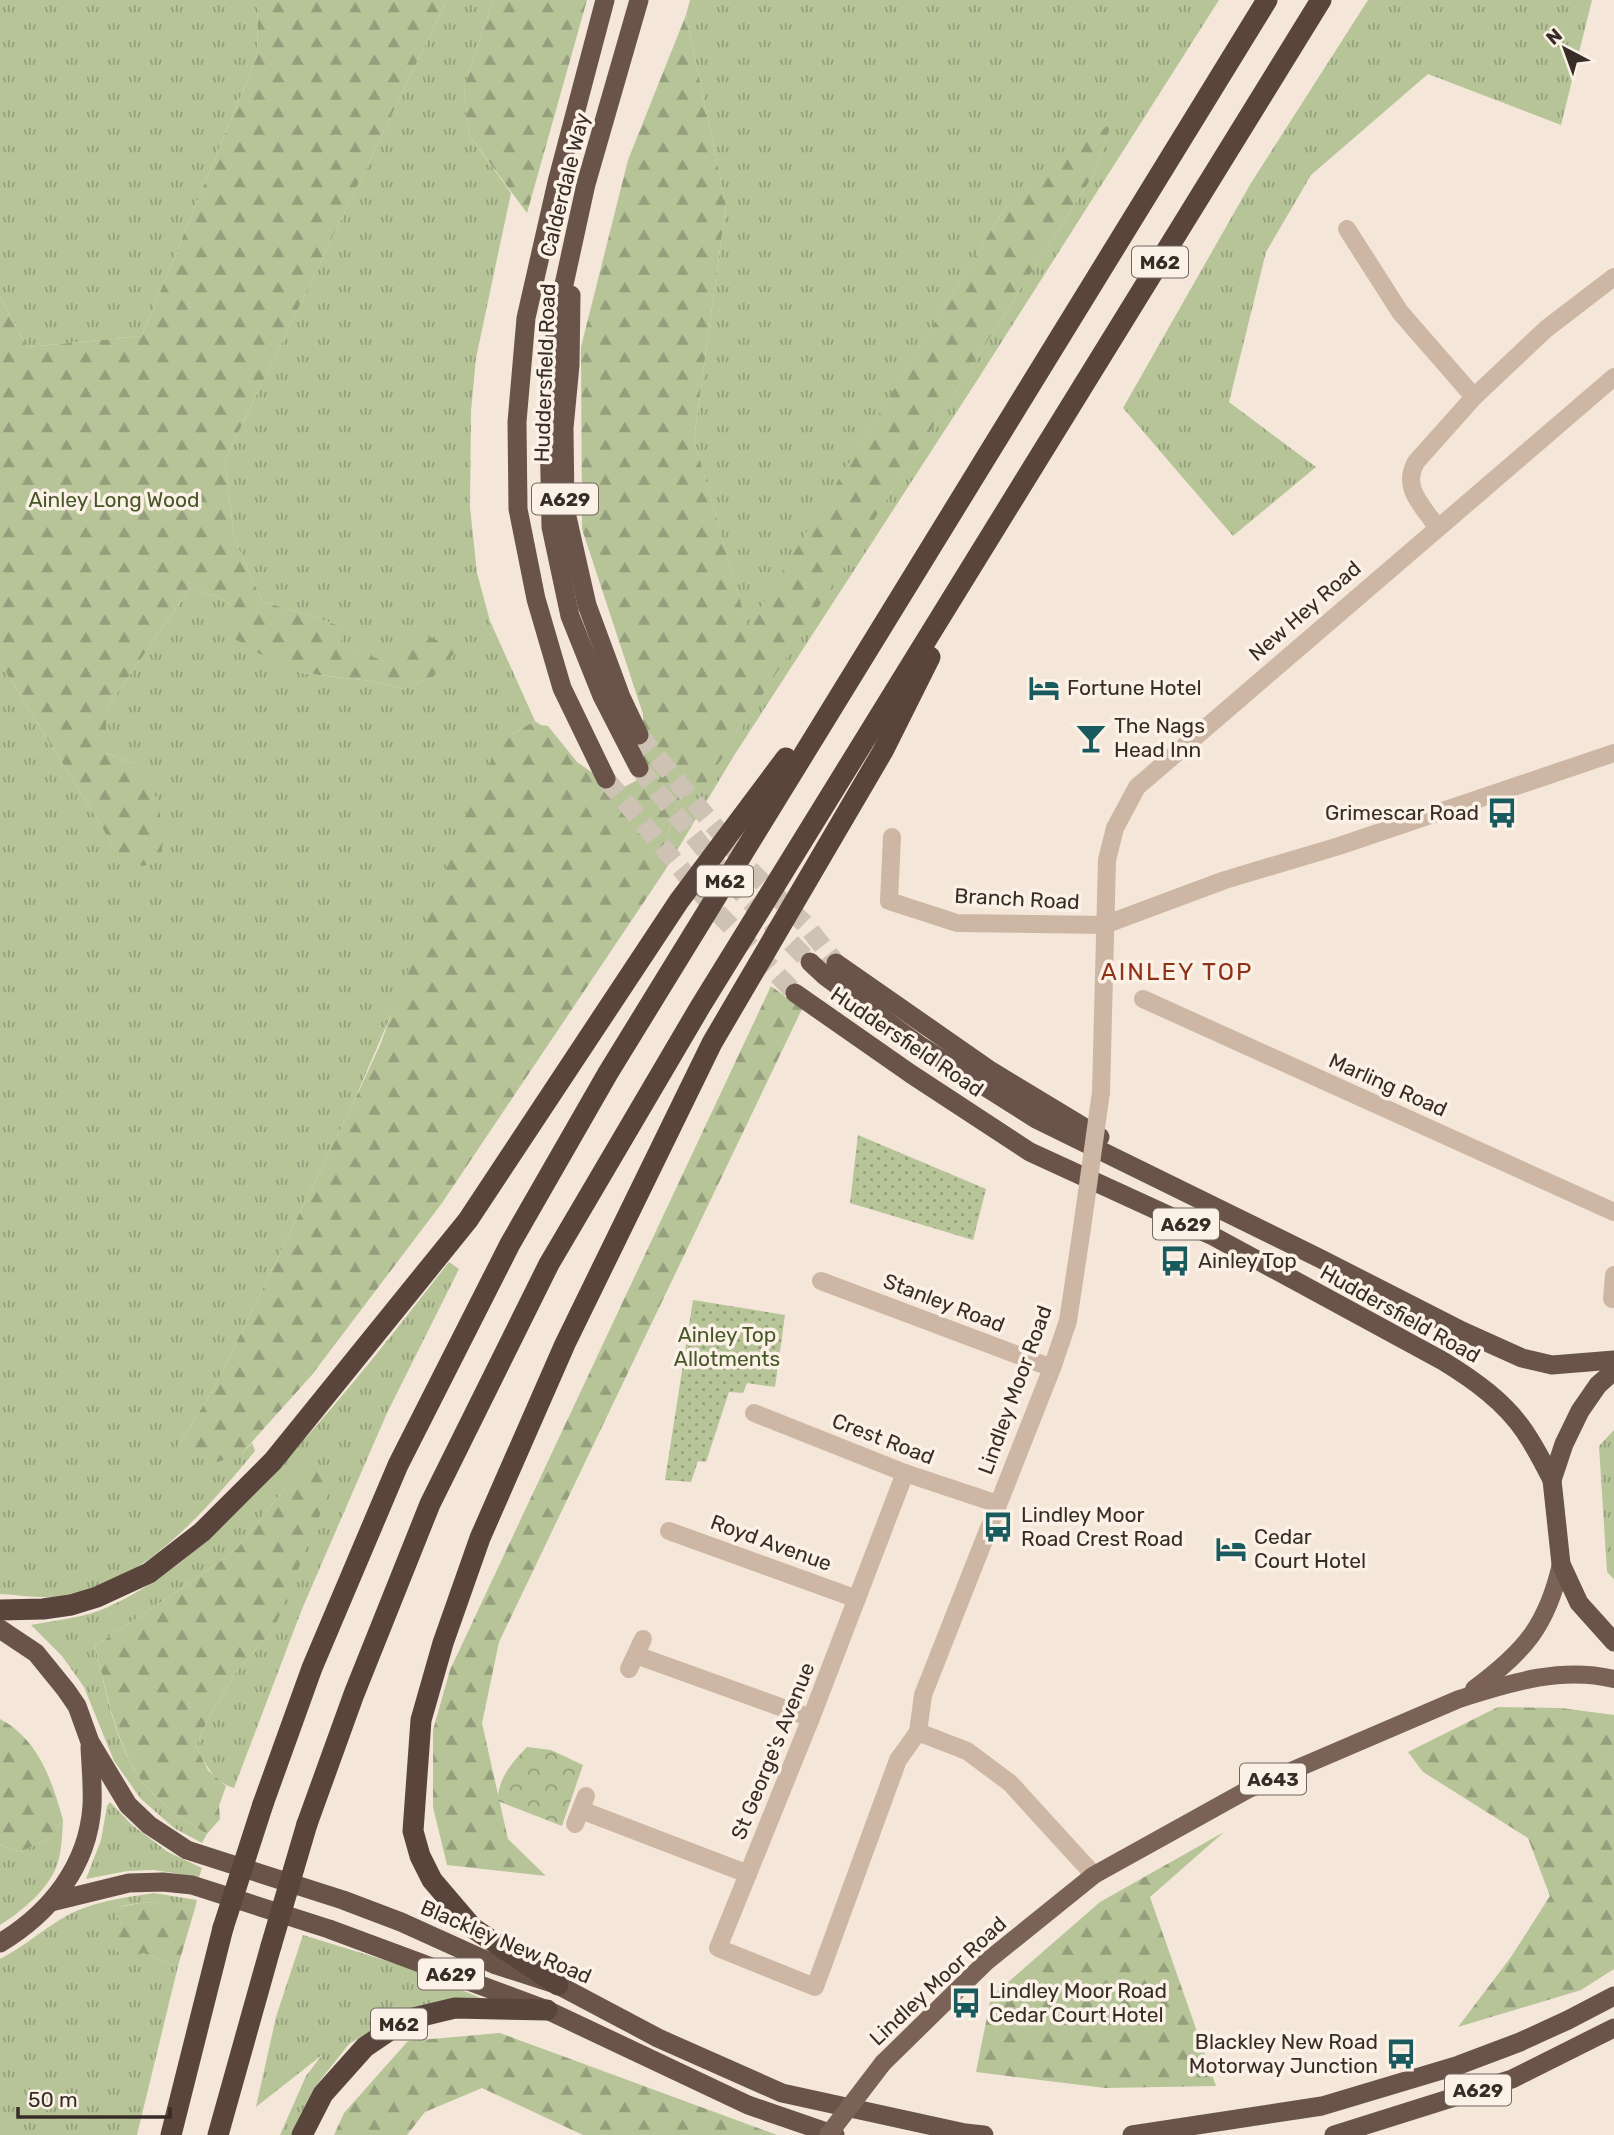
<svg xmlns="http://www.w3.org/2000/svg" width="1614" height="2135" viewBox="0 0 1614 2135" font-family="Rubik,sans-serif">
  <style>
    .grass { fill: url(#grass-tufts) }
    .forest { fill: url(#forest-firs) }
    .park { fill: url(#park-crowns) }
    .garden { fill: url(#garden-dots) }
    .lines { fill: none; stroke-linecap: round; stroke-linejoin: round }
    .trunk-tunnel { stroke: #cec2b5; stroke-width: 19; stroke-dasharray: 19 10; stroke-linecap: butt }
    .minor { stroke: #cdb6a4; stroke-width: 18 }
    .primary { stroke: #7b6256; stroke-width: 18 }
    .trunk { stroke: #6a544a; stroke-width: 19 }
    .motorway { stroke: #5a453d; stroke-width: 21 }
    .minor-bridge { stroke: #cdb6a4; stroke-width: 18 }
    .primary-bridge { stroke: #7b6256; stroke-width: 18 }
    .motorway-bridge { stroke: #5a453d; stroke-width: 21 }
    .labels { text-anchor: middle; stroke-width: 7; stroke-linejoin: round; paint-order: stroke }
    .shield { fill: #fbf1e6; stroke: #726760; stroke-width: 2 }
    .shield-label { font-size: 19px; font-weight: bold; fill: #382c26 }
    .street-label { font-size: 21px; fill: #382c26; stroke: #fbf1e6 }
    .park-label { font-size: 21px; fill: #475828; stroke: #fbf1e6 }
    .poi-label { font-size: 21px; fill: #382c26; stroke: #fbf1e6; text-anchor: start }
    .quarter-label { font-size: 24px; letter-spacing: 2px; fill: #8f3218; stroke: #fbf1e6 }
  </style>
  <defs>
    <pattern id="grass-tufts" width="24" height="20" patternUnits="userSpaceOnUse" patternTransform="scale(1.75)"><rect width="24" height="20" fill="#b6c498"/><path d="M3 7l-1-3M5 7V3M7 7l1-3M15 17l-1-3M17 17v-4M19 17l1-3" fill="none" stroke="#959f7c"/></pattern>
    <pattern id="forest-firs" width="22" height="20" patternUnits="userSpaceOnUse" patternTransform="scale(1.75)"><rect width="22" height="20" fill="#b6c498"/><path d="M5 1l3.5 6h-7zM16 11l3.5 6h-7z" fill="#959f7c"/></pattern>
    <pattern id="park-crowns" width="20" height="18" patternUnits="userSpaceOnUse" patternTransform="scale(1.75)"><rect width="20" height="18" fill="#b6c498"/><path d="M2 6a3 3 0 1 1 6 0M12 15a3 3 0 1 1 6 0" fill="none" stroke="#959f7c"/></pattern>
    <pattern id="garden-dots" width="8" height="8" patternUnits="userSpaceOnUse" patternTransform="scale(1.75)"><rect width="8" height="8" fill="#b6c498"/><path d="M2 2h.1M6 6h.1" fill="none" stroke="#959f7c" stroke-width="1.8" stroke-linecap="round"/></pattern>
  </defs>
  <rect width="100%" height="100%" fill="#f4e7d9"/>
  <!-- grass -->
  <g class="grass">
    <path d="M0,0h258l-1,56 -115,280 -115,11 -27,-50z"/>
    <path d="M447,0h46l-29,87 5,48 42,58 -35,165 -5,53 -1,96 7,66 13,48 45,100 -23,13 -161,374 -138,282 -37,59 66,4 10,-10 3,8c-49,59 -118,142 -201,146 -18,1 -36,-2 -54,-3v-931l98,157 17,31 19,-87 -28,-11v-44l84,-121 28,9 13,8 71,68 69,8 33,8 29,-12 11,-14 -59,-1 -45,-20 1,-16 -79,-25 -28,-63 -9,-78z"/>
    <path d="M690,0h529l-241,379 -243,375 -71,118 2,-33 11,-35 17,-14 4,5 396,-621 17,-50 -105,82 -258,423 -54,-190 32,-234 -40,-190z"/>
    <path d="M1368,0h224l-31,125 -133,-51 -117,101 -45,77 -37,150 87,65 -83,69 -110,-128 128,-225z"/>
    <path d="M449,1262l10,7 -72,144 -85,196 -68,179c-20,-5 -29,-25 -38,-42l13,-29 28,-46 37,-42 11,-141 -48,61 -56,40 -86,57c11,43 18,90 42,128 16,26 45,44 70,60l-5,9 -28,-15 -33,-29 -27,-38 -30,-74 -22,-31 -31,-31c25,-5 53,-7 77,-18 62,-28 107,-73 153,-121 68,-70 128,-147 188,-224z"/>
    <path d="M1614,1430v149l-7,-7 -8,-126z"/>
    <path d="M110,1802l22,23 36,27 34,16 -3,9 -45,-7 -27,1 -41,8 15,-39 6,-34z"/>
    <path d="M63,1820c-1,15 -1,31 -6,45 -9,25 -35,46 -57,60v-80l21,7 29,-14z"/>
    <path d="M154,1893l43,7 -2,8c-27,-6 -57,-8 -82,1l10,17 -1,7 21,20 35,13 -41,169h-137v-176c20,-10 36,-24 55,-36 28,-20 65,-25 99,-30z"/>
    <path d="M303,1935l104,32 76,32 -90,19 -44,26 -34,43 -24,48h-11l26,-59 16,-21 -66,52 20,-90z"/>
  </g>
  <!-- forest -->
  <g class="forest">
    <path d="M258,0h189l-222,460 9,78 28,63 79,25v16l44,20 19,-22 24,-4 29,14 -24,27 -29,12 -33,-8 -69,-8 -42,-19 -35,-21 6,-28 -13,-8 -28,-9 -84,121v44l28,11 24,36 5,36 -2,26 -19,4 -27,-15 -17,-31 -98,-157v-366l27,50 115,-11 115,-280z"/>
    <path d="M493,0h94l-60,213 -58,-78 -5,-48z"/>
    <path d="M686,15l40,190 -32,234 54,189 258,-422 106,-84 -18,52 -396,622 -4,-6 -17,14 -11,35 -2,33 -222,331 -131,173 -69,77 -24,9 -42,-13 37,-59 138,-282 29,-63 86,-232 27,-56 19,-23 23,-13 6,4 7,1 29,36 26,18 15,6h8l11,-6 4,-5 3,-9 -1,-52 -61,-185 -1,-182 47,-187z"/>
    <path d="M771,986l31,23 -303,633 -17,81 26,116 38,37 -99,-11 -14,-58v-77l17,-60z"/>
    <path d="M308,1466l19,2 5,17 -58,144 -37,42 -28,46 -13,29 12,24 18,16 -7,20 1,13 -13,15c-25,-16 -54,-34 -70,-60 -23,-38 -31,-85 -42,-128l86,-57 56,-40 48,-61z"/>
    <path d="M1498,1707l63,1 53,7v254l-33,21 -123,37 53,-70 39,-61 -22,-58 -105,-66 -15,-20z"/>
    <path d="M0,1719c39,21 52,62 63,101l-13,18 -29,14 -21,-7z"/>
    <path d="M1224,1832l-74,65 66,189 -111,2 -129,-16 15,-75 109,-95z"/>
    <path d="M141,1903h33l21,5 -17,58 -35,-13 -15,5 -23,-13 -1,-8 17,-4 2,-7 -11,-18z"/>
    <path d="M500,2033l277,102h-194l-101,-47 -57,24 -18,23h-73l10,-22 64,-72z"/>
  </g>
  <!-- park -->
  <path class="park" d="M527,1747l24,3 32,15 -21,61 -64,-25c-1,-21 14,-39 29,-54z"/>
  <!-- garden -->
  <g class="garden">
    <path d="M858,1135l128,54 -13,51 -123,-37z"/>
    <path d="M693,1300l92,15 -10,72 -28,-4 -4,10 -14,-1 -23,70 -8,-1 -7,21 -26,-2z"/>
  </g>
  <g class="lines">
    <!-- trunk-tunnel -->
    <g class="trunk-tunnel">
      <path d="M639,735l115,139 51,50 31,39"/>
      <path d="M639,768l90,112 81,82"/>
      <path d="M606,779l110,132 79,82"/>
    </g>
    <!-- minor -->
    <g class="minor">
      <path d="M1347,229l53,83 74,85"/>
      <path d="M1437,527c-14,-21 -36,-39 -21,-65l58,-65 72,-68 68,-52"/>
      <path d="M892,837l-3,64 68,22 147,2 121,-45 114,-34 275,-93"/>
      <path d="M1143,999l471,213"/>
      <path d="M1101,1092l6,-232 8,-32 22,-41 477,-410"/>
      <path d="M1082,1228l-14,93 -16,47 -129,327 -5,37 49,19 43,32 84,92"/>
      <path d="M821,1281l231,87"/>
      <path d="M1612,1299l2,-24"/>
      <path d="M754,1413l151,60 93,31"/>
      <path d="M905,1473l-94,245 -93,230 97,39 83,-227 20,-28"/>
      <path d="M669,1531l188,68"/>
      <path d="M636,1655l175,63"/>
      <path d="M629,1669l14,-30"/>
      <path d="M581,1810l167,64"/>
      <path d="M575,1824l11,-28"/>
    </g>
    <!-- primary -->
    <g class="primary">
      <path d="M1474,1689c50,-37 73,-63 87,-125"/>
      <path d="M883,2063l103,-101 108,-87 155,-86 210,-90c51,-16 102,-33 155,-20"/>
    </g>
    <!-- trunk -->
    <g class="trunk">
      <path d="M605,0l-48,182 -31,136 -9,104 1,87 18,90 26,89 44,91"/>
      <path d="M639,0l-53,184 -30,137 -7,105 2,101 19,89 32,80 37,72"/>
      <path d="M571,295l-1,70 -6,63 1,80 22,97 34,92 18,38"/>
      <path d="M810,962l15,14 94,69 117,74 285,140 141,72 60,27 30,7 62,-5"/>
      <path d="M836,963l155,108 109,66"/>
      <path d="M795,993l116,81 119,78 181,83 232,126c31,19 62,41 82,71 10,15 19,32 27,48"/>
      <path d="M1614,1371l-16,14 -18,26 -16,33 -12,36 9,84 18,39 35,39"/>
      <path d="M0,1629l36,24 30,37 11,16 13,36 38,63 21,20 38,25 156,50 58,22 95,43 62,20 100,53 124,55 183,40 19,2"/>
      <path d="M51,1902l78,-19 34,-1 29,3 137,44 218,81 201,95 87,30"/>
      <path d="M0,1943c50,-30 88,-77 92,-137 1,-19 -1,-39 -2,-59"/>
      <path d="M1132,2135l190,-29 137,-41 61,-23 48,-22 46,-24"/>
      <path d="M1334,2135l178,-56 102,-51"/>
    </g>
    <!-- motorway -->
    <g class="motorway">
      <path d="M0,1610l43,-1 28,-4 26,-8 52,-24 53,-41 71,-71 195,-241 211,-319 107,-143"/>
      <path d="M263,1804l49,-136 86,-203 112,-221 98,-171 659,-1073"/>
      <path d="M307,1824l47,-130 76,-190 119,-240 151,-257 621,-1007"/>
      <path d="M558,1985l-85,-57 -41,-48 -12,-24 -7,-25 8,-111 22,-77 37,-105 85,-194 147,-301 171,-292 47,-94"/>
      <path d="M171,2135l52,-207"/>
      <path d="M218,2135l53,-189"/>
      <path d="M302,2135l21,-41 42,-47 40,-27 50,-12 92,2"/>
    </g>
    <!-- minor-bridge -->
    <path class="minor-bridge" d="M1082,1228l19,-136"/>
    <!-- primary-bridge -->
    <path class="primary-bridge" d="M828,2135l55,-72"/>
    <!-- motorway-bridge -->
    <g class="motorway-bridge">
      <path d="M223,1928l40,-124"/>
      <path d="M271,1946l36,-122"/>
    </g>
  </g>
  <!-- icons -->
  <defs>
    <g id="hotel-bare" transform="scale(2.415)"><path d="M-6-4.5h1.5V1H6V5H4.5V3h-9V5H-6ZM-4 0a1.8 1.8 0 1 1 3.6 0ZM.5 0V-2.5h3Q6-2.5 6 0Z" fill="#185a5d" stroke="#fbf1e6" stroke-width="2.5" paint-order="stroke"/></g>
    <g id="bar-bare" transform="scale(2.415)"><path d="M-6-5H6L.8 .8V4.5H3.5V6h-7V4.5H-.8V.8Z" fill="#185a5d" stroke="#fbf1e6" stroke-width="2.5" paint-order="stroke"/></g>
    <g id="bus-bare" transform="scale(2.415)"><path d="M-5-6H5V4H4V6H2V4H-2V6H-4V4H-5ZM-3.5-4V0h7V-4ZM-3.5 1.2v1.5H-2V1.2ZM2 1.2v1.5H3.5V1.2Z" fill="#185a5d" stroke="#fbf1e6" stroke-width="2.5" paint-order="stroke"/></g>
  </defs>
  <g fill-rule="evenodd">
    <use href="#hotel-bare" x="1044" y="688"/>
    <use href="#bar-bare" x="1091" y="738"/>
    <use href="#bus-bare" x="1502" y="813"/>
    <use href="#bus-bare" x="1175" y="1261"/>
    <use href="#bus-bare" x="998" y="1527"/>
    <use href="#hotel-bare" x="1231" y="1549"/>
    <use href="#bus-bare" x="966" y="2003"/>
    <use href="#bus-bare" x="1401" y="2054"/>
  </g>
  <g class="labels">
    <!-- shield labels -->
    <g class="shield">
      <rect x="1132" y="246.5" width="56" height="31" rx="5"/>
      <rect x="532" y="483.5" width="66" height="31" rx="5"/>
      <rect x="697" y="865.5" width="56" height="31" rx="5"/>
      <rect x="1153" y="1208.5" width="66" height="31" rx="5"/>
      <rect x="1240" y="1763.5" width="66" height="31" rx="5"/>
      <rect x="418" y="1958.5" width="66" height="31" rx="5"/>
      <rect x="371" y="2008.5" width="56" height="31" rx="5"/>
      <rect x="1445" y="2074.5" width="66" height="31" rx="5"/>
    </g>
    <g class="shield-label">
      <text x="1160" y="269">M62</text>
      <text x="565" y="506">A629</text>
      <text x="725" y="888">M62</text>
      <text x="1186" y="1231">A629</text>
      <text x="1273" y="1786">A643</text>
      <text x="451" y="1981">A629</text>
      <text x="399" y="2031">M62</text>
      <text x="1478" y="2097">A629</text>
    </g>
    <!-- street labels -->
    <g class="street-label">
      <text transform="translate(565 185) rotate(-76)" y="7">Calderdale Way</text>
      <text transform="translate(545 373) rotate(-88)" y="7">Huddersfield Road</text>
      <text transform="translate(1305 611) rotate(-41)" y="7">New Hey Road</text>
      <text transform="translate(1017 899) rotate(3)" y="7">Branch Road</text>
      <text transform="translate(907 1042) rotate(34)" y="7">Huddersfield Road</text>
      <text transform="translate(1388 1085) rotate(24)" y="7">Marling Road</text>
      <text transform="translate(944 1303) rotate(21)" y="7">Stanley Road</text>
      <text transform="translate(1400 1314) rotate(29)" y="7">Huddersfield Road</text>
      <text transform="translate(1015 1390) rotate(-70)" y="7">Lindley Moor Road</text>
      <text transform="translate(883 1439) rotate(21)" y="7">Crest Road</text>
      <text transform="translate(771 1543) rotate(20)" y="7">Royd Avenue</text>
      <text transform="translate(773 1751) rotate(-68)" y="7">St George's Avenue</text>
      <text transform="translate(506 1942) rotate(23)" y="7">Blackley New Road</text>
      <text transform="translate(938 1981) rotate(-43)" y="7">Lindley Moor Road</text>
    </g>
    <!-- park labels -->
    <g class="park-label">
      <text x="114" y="507">Ainley Long Wood</text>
      <text x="727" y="1342">Ainley Top<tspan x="727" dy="24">Allotments</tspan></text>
    </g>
    <!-- poi labels -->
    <g class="poi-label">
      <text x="1067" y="695">Fortune Hotel</text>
      <text x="1114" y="733">The Nags<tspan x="1114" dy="24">Head Inn</tspan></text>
      <text x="1479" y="820" text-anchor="end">Grimescar Road</text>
      <text x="1198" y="1268">Ainley Top</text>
      <text x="1021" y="1522">Lindley Moor<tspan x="1021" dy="24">Road Crest Road</tspan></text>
      <text x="1254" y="1544">Cedar<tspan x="1254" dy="24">Court Hotel</tspan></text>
      <text x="989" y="1998">Lindley Moor Road<tspan x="989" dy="24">Cedar Court Hotel</tspan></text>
      <text x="1378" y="2049" text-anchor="end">Blackley New Road<tspan x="1378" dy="24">Motorway Junction</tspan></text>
    </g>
    <!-- quarter labels -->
    <g class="quarter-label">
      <text x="1177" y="980">AINLEY TOP</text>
    </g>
  </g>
  <!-- north arrow -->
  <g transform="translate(1565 49) rotate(319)" stroke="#fbf1e6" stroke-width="5" paint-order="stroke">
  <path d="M0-5L12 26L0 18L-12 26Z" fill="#382c26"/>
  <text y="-10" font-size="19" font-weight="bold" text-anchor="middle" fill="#382c26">N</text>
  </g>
  <!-- scale -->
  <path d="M18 2107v10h152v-10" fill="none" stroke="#382c26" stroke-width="3.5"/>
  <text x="28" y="2107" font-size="21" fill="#382c26" stroke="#fbf1e6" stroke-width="5" paint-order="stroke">50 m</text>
</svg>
